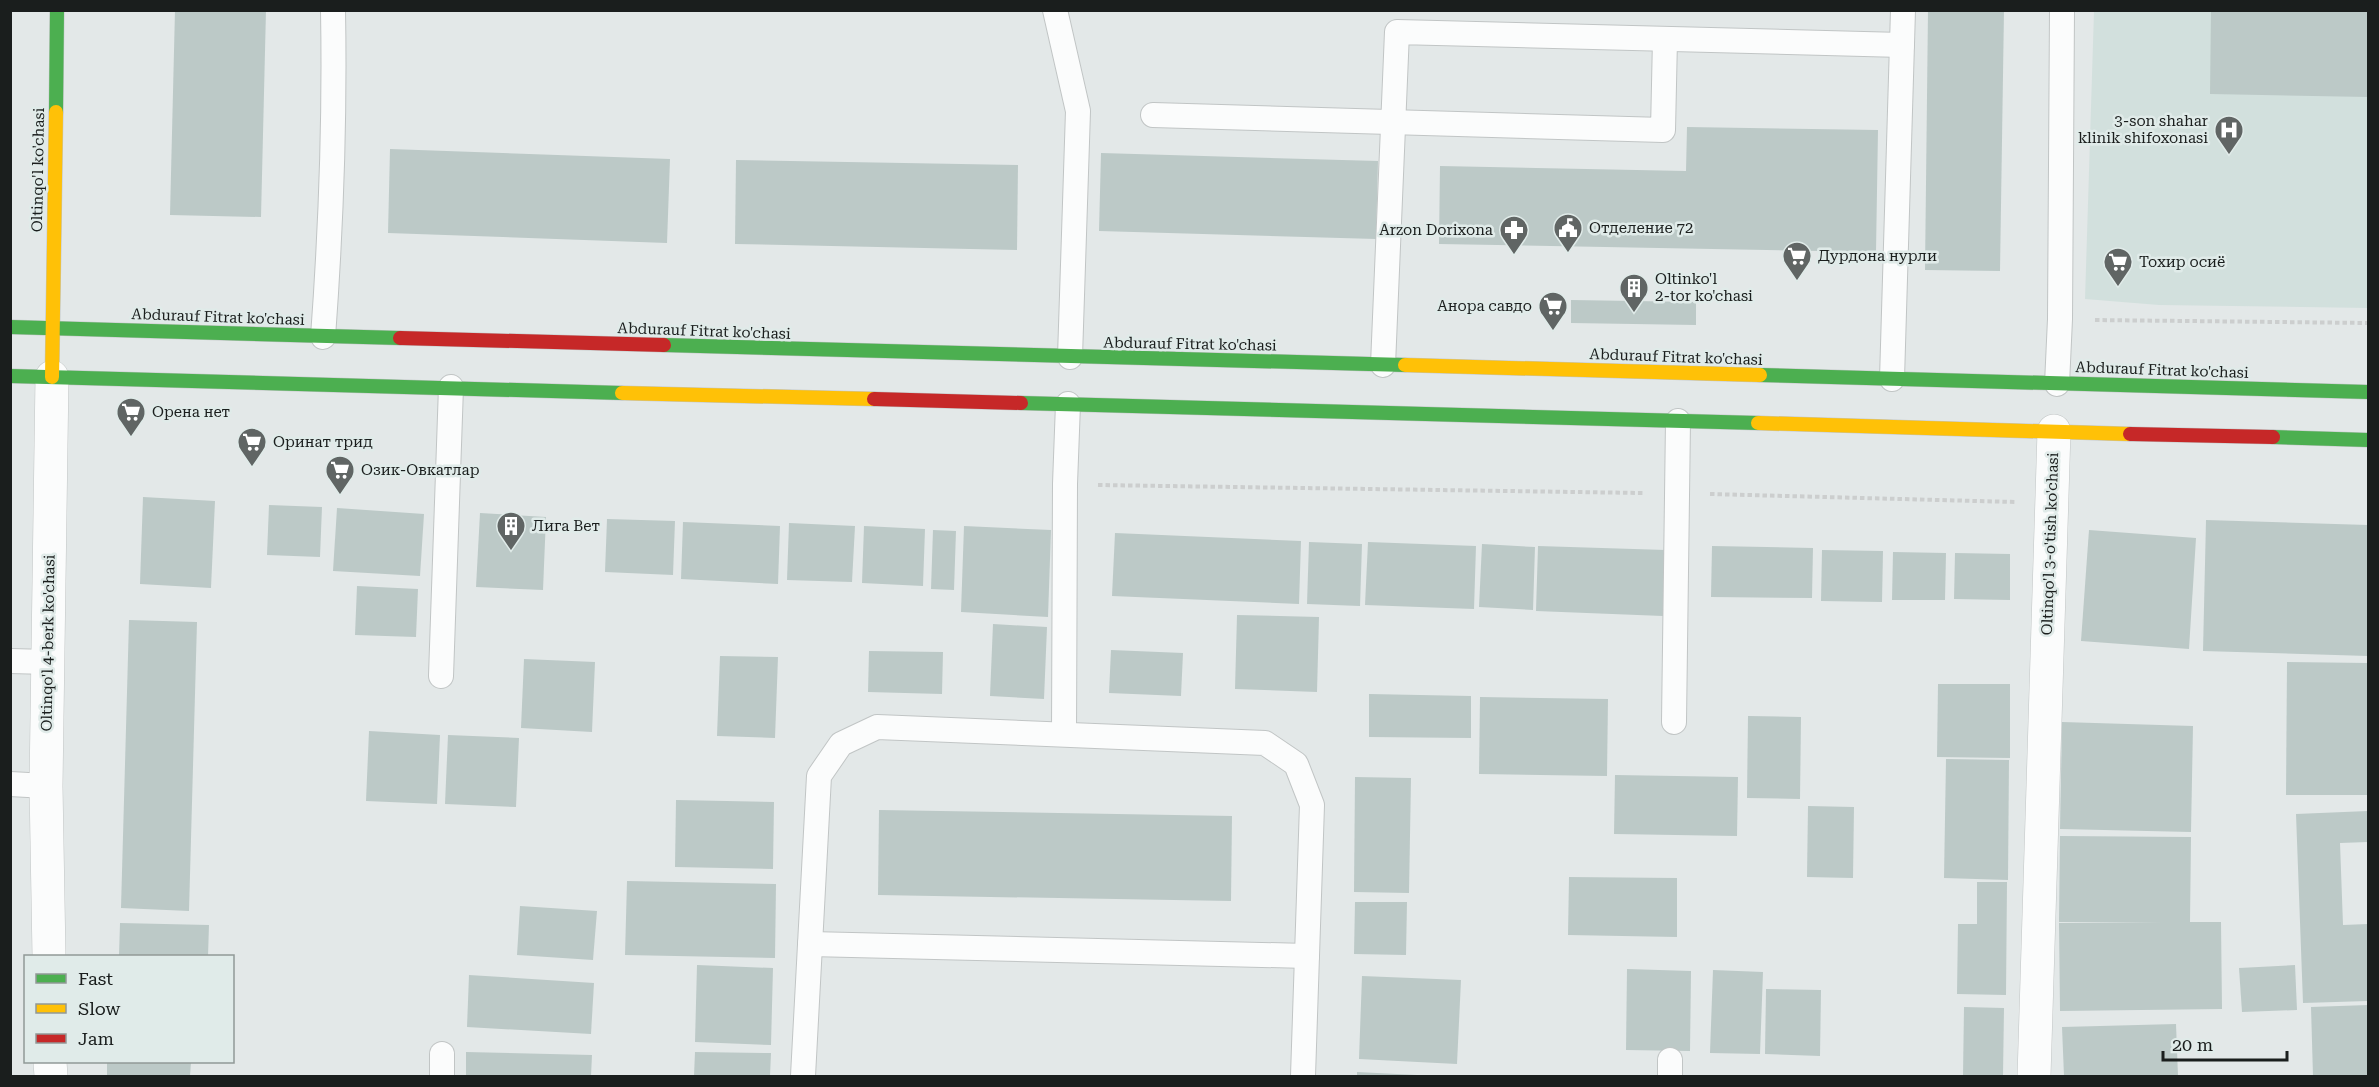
<svg xmlns="http://www.w3.org/2000/svg" width="2379" height="1087" viewBox="0 0 2379 1087" font-family="'Roboto Serif',serif">
  <style>
    .built { fill: #d2e0dd }
    .building { fill: #bcc9c7 }
    .lines { fill: none; stroke-linecap: round; stroke-linejoin: round }
    .lane-casing { stroke: #c1c5c5; stroke-width: 26 }
    .street-casing { stroke: #c1c5c5; stroke-width: 34 }
    .fast-casing { stroke: #c1c5c5; stroke-width: 15 }
    .slow-casing { stroke: #c1c5c5; stroke-width: 15 }
    .jam-casing { stroke: #c1c5c5; stroke-width: 15 }
    .path { stroke: #cccece; stroke-width: 4; stroke-dasharray: 4.5 3; stroke-linecap: butt }
    .lane { stroke: #fbfcfc; stroke-width: 24 }
    .street { stroke: #fbfcfc; stroke-width: 33 }
    .fast { stroke: #4caf50; stroke-width: 14 }
    .slow { stroke: #ffc107; stroke-width: 14 }
    .jam { stroke: #c62828; stroke-width: 14 }
    .labels { text-anchor: middle; stroke-width: 5; stroke-linejoin: round; paint-order: stroke }
    .poi-label { font-size: 15px; fill: #1a1e1d; stroke: #e0ebe9; text-anchor: start }
    .street-label { font-size: 15px; fill: #1a1e1d; stroke: #e0ebe9 }
  </style>
  <rect width="100%" height="100%" fill="#e3e8e8"/>
  <!-- built -->
  <path class="built" d="M2094,11h274v297l-209,-3 -74,-6z"/>
  <!-- building -->
  <g class="building">
    <path d="M175,10h91l-5,207 -91,-2z"/>
    <path d="M1928,10h76l-4,261 -75,-1z"/>
    <path d="M2211,10h157v87l-158,-3z"/>
    <path d="M1687,127l191,3 -2,122 -437,-8 1,-78 246,5z"/>
    <path d="M390,149l280,10 -3,84 -279,-10z"/>
    <path d="M1101,153l277,8 -2,78 -277,-8z"/>
    <path d="M736,160l282,5 -1,85 -282,-6z"/>
    <path d="M1571,300l125,2v23l-125,-2z"/>
    <path d="M143,497l72,4 -4,87 -71,-4z"/>
    <path d="M269,505l53,2 -2,50 -53,-2z"/>
    <path d="M337,508l87,6 -4,62 -87,-5z"/>
    <path d="M480,513l66,4 -3,73 -67,-3z"/>
    <path d="M607,519l68,2 -2,54 -68,-3z"/>
    <path d="M2206,520l162,5v131l-165,-5z"/>
    <path d="M683,522l97,4 -2,58 -97,-5z"/>
    <path d="M789,523l66,3 -3,56 -65,-2z"/>
    <path d="M864,526l61,3 -2,57 -61,-3z"/>
    <path d="M964,526l87,4 -3,87 -87,-5z"/>
    <path d="M933,530l23,1 -2,59 -23,-1z"/>
    <path d="M2089,530l107,8 -7,111 -108,-8z"/>
    <path d="M1115,533l186,8 -2,63 -187,-8z"/>
    <path d="M1309,542l53,2 -2,62 -53,-2z"/>
    <path d="M1368,542l108,4 -2,63 -109,-4z"/>
    <path d="M1482,544l53,3 -2,63 -54,-3z"/>
    <path d="M1538,546l128,4 -3,66 -127,-5z"/>
    <path d="M1712,546l101,2 -1,50 -101,-1z"/>
    <path d="M1822,550l61,1 -1,51 -61,-1z"/>
    <path d="M1893,552l53,1 -1,47h-53z"/>
    <path d="M1955,553l55,1v46l-56,-1z"/>
    <path d="M357,586l61,3 -2,48 -61,-2z"/>
    <path d="M1237,615l82,2 -2,75 -82,-3z"/>
    <path d="M129,620l68,2 -8,289 -68,-3z"/>
    <path d="M993,624l54,3 -3,72 -54,-3z"/>
    <path d="M1111,650l72,3 -2,43 -72,-3z"/>
    <path d="M869,651l74,1 -1,42 -74,-2z"/>
    <path d="M720,656l58,1 -3,81 -58,-2z"/>
    <path d="M524,659l71,3 -3,70 -71,-4z"/>
    <path d="M2287,662l81,1v132h-82z"/>
    <path d="M1938,684h72v74l-73,-1z"/>
    <path d="M1369,694l102,2v42l-102,-1z"/>
    <path d="M1480,697l128,2 -1,77 -128,-2z"/>
    <path d="M1748,716l53,1 -1,82 -53,-1z"/>
    <path d="M2062,722l131,4 -2,106 -131,-3z"/>
    <path d="M369,731l71,4 -3,69 -71,-3z"/>
    <path d="M448,735l71,3 -3,69 -71,-3z"/>
    <path d="M1946,759l63,1 -1,120 -64,-2z"/>
    <path d="M1615,775l123,2 -1,59 -123,-2z"/>
    <path d="M1355,777l56,1 -2,115 -55,-1z"/>
    <path d="M676,800l98,2 -1,67 -98,-2z"/>
    <path d="M1808,806l46,1 -1,71 -46,-1z"/>
    <path d="M879,810l353,6 -1,85 -353,-6z"/>
    <path d="M2368,811v31l-28,1 3,82 25,-1v77l-65,2 -7,-189z"/>
    <path d="M2060,836l131,1 -1,85h31l1,87 -162,2 -1,-88 103,-1h-103z"/>
    <path d="M1569,877l108,1v59l-109,-2z"/>
    <path d="M627,881l149,3 -1,74 -150,-3z"/>
    <path d="M1977,882h30l-1,113 -49,-1 1,-70h19z"/>
    <path d="M1355,902h52l-1,53 -52,-1z"/>
    <path d="M520,906l77,5 -4,49 -76,-5z"/>
    <path d="M120,923l89,2 -1,31h-89z"/>
    <path d="M697,965l76,3 -2,77 -76,-3z"/>
    <path d="M2295,965l2,45 -55,2 -3,-44z"/>
    <path d="M1627,969l64,2 -1,80 -64,-1z"/>
    <path d="M1713,970l50,2 -3,82 -50,-1z"/>
    <path d="M469,975l125,8 -3,51 -124,-7z"/>
    <path d="M1362,976l99,4 -4,84 -98,-5z"/>
    <path d="M1766,989l55,1 -1,66 -55,-2z"/>
    <path d="M2368,1005v71h-55l-2,-69z"/>
    <path d="M1964,1007l40,1 -1,68h-40z"/>
    <path d="M2176,1024l2,52h-114l-2,-49z"/>
    <path d="M466,1052l126,3 -1,21h-125z"/>
    <path d="M695,1052l76,1 -1,23h-76z"/>
    <path d="M107,1062h84l-1,14h-83z"/>
    <path d="M1357,1072l60,3v1h-60z"/>
  </g>
  <g class="lines">
    <!-- lane casing -->
    <g class="lane-casing">
      <g id="lane">
        <path d="M1055,10l23,101 -8,246"/>
        <path d="M1153,115l510,15 2,-91"/>
        <path d="M323,337c8,-109 12,-218 10,-327"/>
        <path d="M1383,365l14,-333 505,13"/>
        <path d="M1892,379l11,-369"/>
        <path d="M2057,384l3,-65 2,-309"/>
        <path d="M10,661l38,1"/>
        <path d="M441,676l10,-289"/>
        <path d="M1674,722l4,-301"/>
        <path d="M1064,734l1,-250 3,-80"/>
        <path d="M10,784l36,2"/>
        <path d="M810,944l497,12"/>
        <path d="M442,1076v-22"/>
        <path d="M803,1076l16,-300 22,-32 36,-17 388,16 31,21 16,41 -9,271"/>
        <path d="M1670,1076v-16"/>
      </g>
    </g>
    <!-- street casing -->
    <g class="street-casing">
      <g id="street">
        <path d="M49,956l-3,-170 6,-409"/>
        <path d="M50,1062l1,14"/>
        <path d="M2034,1076l20,-645"/>
      </g>
    </g>
    <!-- fast casing -->
    <g class="fast-casing">
      <g id="fast">
        <path d="M56,112l1,-102"/>
        <path d="M10,327l390,11"/>
        <path d="M664,345l741,20"/>
        <path d="M1760,375l608,17"/>
        <path d="M10,376l612,17"/>
        <path d="M1021,403l737,20"/>
        <path d="M2273,437l95,3"/>
      </g>
    </g>
    <!-- slow casing -->
    <g class="slow-casing">
      <g id="slow">
        <path d="M1405,365l355,10"/>
        <path d="M52,377l4,-265"/>
        <path d="M622,393l252,6"/>
        <path d="M1758,423l372,11"/>
      </g>
    </g>
    <!-- jam casing -->
    <g class="jam-casing">
      <g id="jam">
        <path d="M400,338l264,7"/>
        <path d="M874,399l147,4"/>
        <path d="M2130,434l143,3"/>
      </g>
    </g>
    <!-- path -->
    <g class="path">
      <path d="M2095,320l273,3"/>
      <path d="M1098,485l545,8"/>
      <path d="M1710,494l305,8"/>
    </g>
    <!-- lane -->
    <use href="#lane" class="lane"/>
    <!-- street -->
    <use href="#street" class="street"/>
    <!-- fast -->
    <use href="#fast" class="fast"/>
    <!-- slow -->
    <use href="#slow" class="slow"/>
    <!-- jam -->
    <use href="#jam" class="jam"/>
  </g>
  <!-- icons -->
  <defs>
    <g id="hospital-pin" transform="scale(1.5)"><path d="M0 17L-7.5 6A9.5 9.5 0 1 1 7.5 6Z" fill="#606564" stroke="#e0ebe9"/><path d="M-5-5h3v3.5h4V-5h3V5h-3V1.5h-4V5h-3Z" fill="#fff"/></g>
    <g id="civic-pin" transform="scale(1.5)"><path d="M0 17L-7.5 6A9.5 9.5 0 1 1 7.5 6Z" fill="#606564" stroke="#e0ebe9"/><path d="M-.6-6.5H3V-4.5H.6V-3L4-1V1h2V6H-6V1h2V-1L-.6-3ZM-1.2 2.5V6h2.4V2.5Z" fill="#fff"/></g>
    <g id="pharmacy-pin" transform="scale(1.5)"><path d="M0 17L-7.5 6A9.5 9.5 0 1 1 7.5 6Z" fill="#606564" stroke="#e0ebe9"/><path d="M-2-6h4v4h4v4h-4v4h-4v-4h-4v-4h4Z" fill="#fff"/></g>
    <g id="supermarket-pin" transform="scale(1.5)"><path d="M0 17L-7.5 6A9.5 9.5 0 1 1 7.5 6Z" fill="#606564" stroke="#e0ebe9"/><path d="M-6-5.5h2.5l.6 2H6L4.5 2H-2.5L-4.4-4H-6ZM-1.5 3.2a1.3 1.3 0 1 0 .1 0ZM3 3.2a1.3 1.3 0 1 0 .1 0Z" fill="#fff"/></g>
    <g id="building-pin" transform="scale(1.5)"><path d="M0 17L-7.5 6A9.5 9.5 0 1 1 7.5 6Z" fill="#606564" stroke="#e0ebe9"/><path d="M-4-6H4V6H1V3H-1V6H-4ZM-2.5-4.3h1.7v1.8h-1.7ZM.8-4.3h1.7v1.8H.8ZM-2.5-1h1.7V.8h-1.7ZM.8-1h1.7V.8H.8Z" fill="#fff"/></g>
  </defs>
  <g fill-rule="evenodd">
    <use href="#hospital-pin" x="2229" y="130"/>
    <use href="#civic-pin" x="1568" y="228"/>
    <use href="#pharmacy-pin" x="1514" y="230"/>
    <use href="#supermarket-pin" x="1797" y="256"/>
    <use href="#supermarket-pin" x="2118" y="262"/>
    <use href="#building-pin" x="1634" y="288"/>
    <use href="#supermarket-pin" x="1553" y="306"/>
    <use href="#supermarket-pin" x="131" y="412"/>
    <use href="#supermarket-pin" x="252" y="442"/>
    <use href="#supermarket-pin" x="340" y="470"/>
    <use href="#building-pin" x="511" y="526"/>
  </g>
  <g class="labels">
    <!-- poi labels -->
    <g class="poi-label">
      <text x="2208" y="126" text-anchor="end">3-son shahar<tspan x="2208" dy="17">klinik shifoxonasi</tspan></text>
      <text x="1589" y="233">Отделение 72</text>
      <text x="1493" y="235" text-anchor="end">Arzon Dorixona</text>
      <text x="1818" y="261">Дурдона нурли</text>
      <text x="2139" y="267">Тохир осиё</text>
      <text x="1655" y="284">Oltinko'l<tspan x="1655" dy="17">2-tor ko'chasi</tspan></text>
      <text x="1532" y="311" text-anchor="end">Анора савдо</text>
      <text x="152" y="417">Орена нет</text>
      <text x="273" y="447">Оринат трид</text>
      <text x="361" y="475">Озик-Овкатлар</text>
      <text x="532" y="531">Лига Вет</text>
    </g>
    <!-- street labels -->
    <g class="street-label">
      <text transform="translate(38 170) rotate(-89)" y="5">Oltinqo'l ko'chasi</text>
      <text transform="translate(218 317) rotate(2)" y="5">Abdurauf Fitrat ko'chasi</text>
      <text transform="translate(704 331) rotate(2)" y="5">Abdurauf Fitrat ko'chasi</text>
      <text transform="translate(1190 344) rotate(1)" y="5">Abdurauf Fitrat ko'chasi</text>
      <text transform="translate(1676 357) rotate(2)" y="5">Abdurauf Fitrat ko'chasi</text>
      <text transform="translate(2162 370) rotate(2)" y="5">Abdurauf Fitrat ko'chasi</text>
      <text transform="translate(2050 544) rotate(-88)" y="5">Oltinqo'l 3-o'tish ko'chasi</text>
      <text transform="translate(48 643) rotate(-89)" y="5">Oltinqo'l 4-berk ko'chasi</text>
    </g>
  </g>
  <!-- border -->
  <rect width="2379" height="1087" fill="none" stroke="#1a1e1d" stroke-width="24"/>
  <!-- legend -->
  <rect x="24" y="955" width="210" height="108" fill="#e0ebe9" stroke="#919997" stroke-width="1.5"/>
  <rect x="36" y="974" width="30" height="9" fill="#4caf50" stroke="#919997" stroke-width="1.5"/>
  <text x="78" y="985" font-size="18" fill="#1a1e1d">Fast</text>
  <rect x="36" y="1004" width="30" height="9" fill="#ffc107" stroke="#919997" stroke-width="1.5"/>
  <text x="78" y="1015" font-size="18" fill="#1a1e1d">Slow</text>
  <rect x="36" y="1034" width="30" height="9" fill="#c62828" stroke="#919997" stroke-width="1.5"/>
  <text x="78" y="1045" font-size="18" fill="#1a1e1d">Jam</text>
  <!-- scale -->
  <path d="M2163 1051v9h124v-9" fill="none" stroke="#1a1e1d" stroke-width="3"/>
  <text x="2172" y="1051" font-size="18" fill="#1a1e1d" stroke="#e0ebe9" stroke-width="4.5" paint-order="stroke">20 m</text>
</svg>
